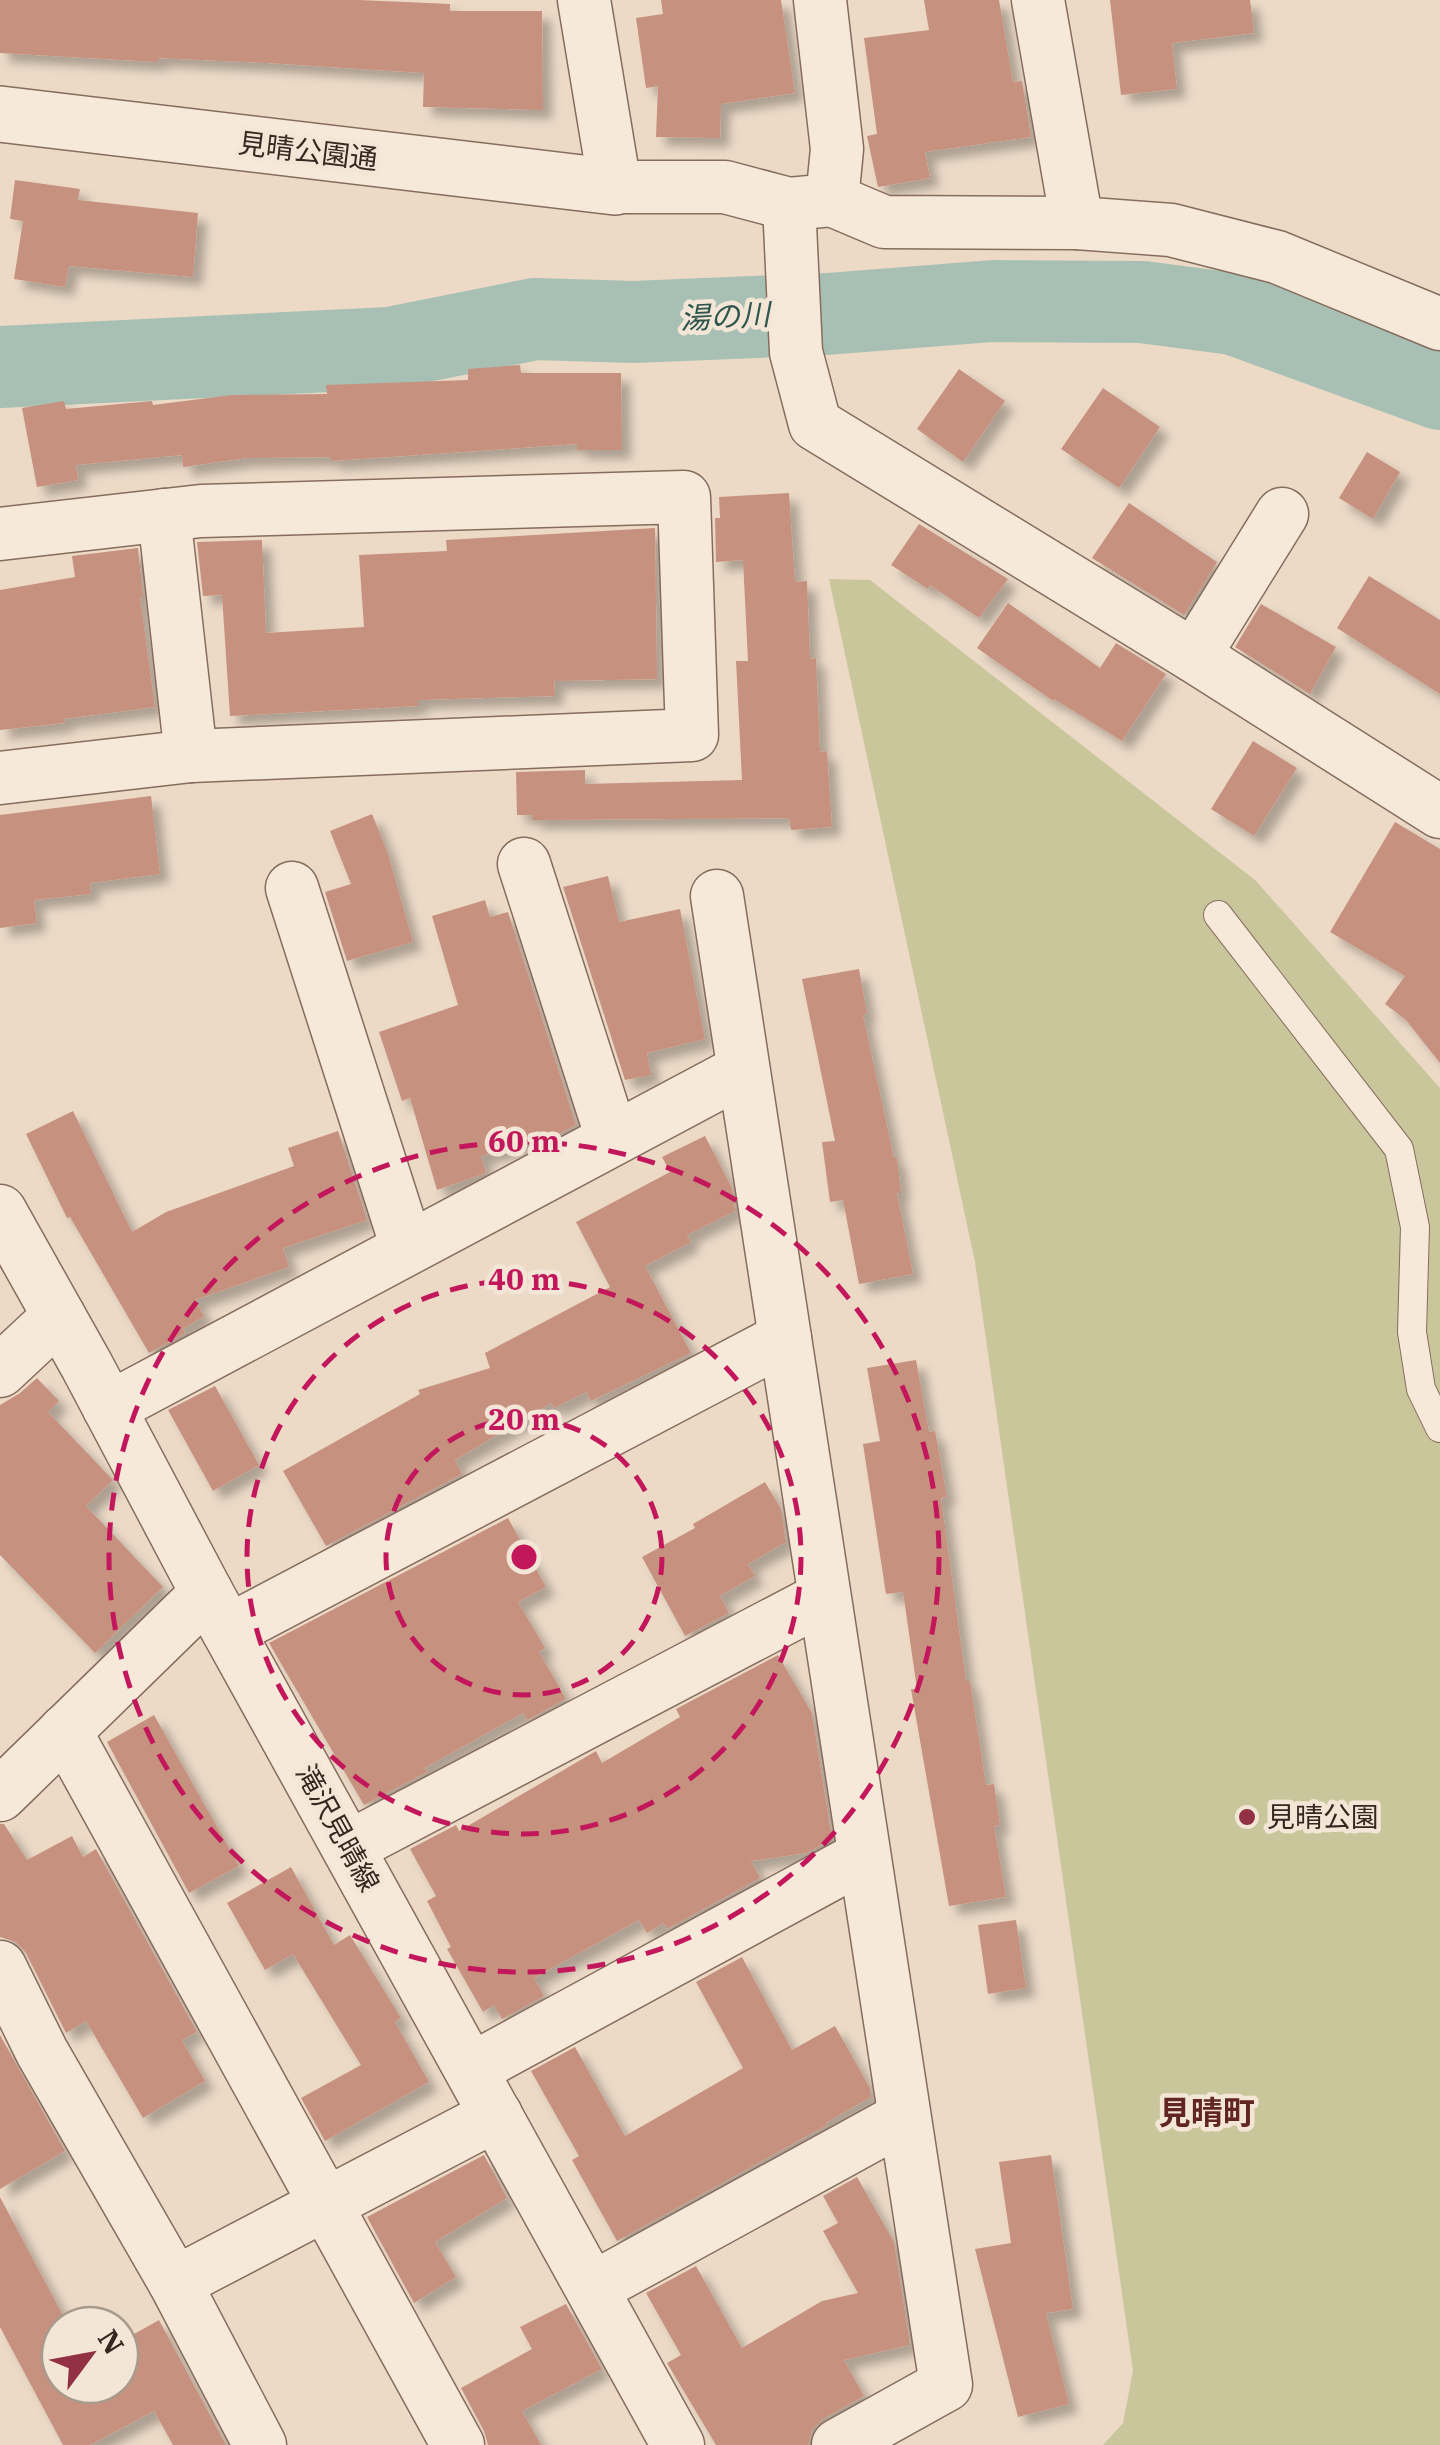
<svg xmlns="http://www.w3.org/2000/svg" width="1440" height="2445" viewBox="0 0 1440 2445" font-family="'IBM Plex Serif','Noto Sans JP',serif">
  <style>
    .green { fill: #c9c69b }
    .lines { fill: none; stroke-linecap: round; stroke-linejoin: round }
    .river { stroke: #a8c0b4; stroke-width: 82 }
    .building { fill: #c7917f; filter: url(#shadow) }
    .service-casing { stroke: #866c5d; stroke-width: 30 }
    .minor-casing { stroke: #866c5d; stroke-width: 55 }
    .tertiary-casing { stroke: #866c5d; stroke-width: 58 }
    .service { stroke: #f7e9da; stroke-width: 28 }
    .minor { stroke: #f7e9da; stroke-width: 52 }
    .tertiary { stroke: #f7e9da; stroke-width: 55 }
    .ring { fill: none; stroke: #c2185b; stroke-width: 5; stroke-dasharray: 18 12 }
    .poi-dot { fill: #913143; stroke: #f3e6d6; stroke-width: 4 }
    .labels { text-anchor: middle; stroke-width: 9; stroke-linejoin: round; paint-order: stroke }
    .street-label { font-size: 28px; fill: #372720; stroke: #f3e6d6 }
    .poi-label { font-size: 28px; fill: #372720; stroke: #f3e6d6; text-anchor: start }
    .water-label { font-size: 30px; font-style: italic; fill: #30564d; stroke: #f3e6d6 }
    .quarter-label { font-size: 32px; font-weight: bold; fill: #612522; stroke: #f3e6d6 }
    .centre { fill: #c2185b; stroke: #f3e6d6; stroke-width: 5 }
    .ring-label { font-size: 30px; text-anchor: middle; font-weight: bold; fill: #c2185b; stroke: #f3e6d6; stroke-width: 9; stroke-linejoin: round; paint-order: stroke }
  </style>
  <defs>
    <filter id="shadow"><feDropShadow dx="9" dy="9" stdDeviation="5" flood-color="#0004"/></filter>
  </defs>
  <rect width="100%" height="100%" fill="#ecdac7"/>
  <!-- green -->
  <path class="green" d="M829,579l41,1 385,300 185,208v1357h-337l20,-22 10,-52 -158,-1109z"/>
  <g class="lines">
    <!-- river -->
    <path class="river" d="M0,367l390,-19 145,-29 99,3 193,-8 166,-13 149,1 92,12 206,75"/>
  </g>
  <!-- building -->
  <g class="building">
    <path d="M0,0h359l91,4v7h92l1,99 -120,-3 1,-34 -156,-10 -110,-5v4l-158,-9z"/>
    <path d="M661,0h120l14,93 -74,11 -1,34 -64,-1 2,-51 -12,2 -10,-70 27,-4z"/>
    <path d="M924,0h75l14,82 9,-1 9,56 -106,15 5,26 -52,9 -11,-51 10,-2 -13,-96 65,-8z"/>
    <path d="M1110,0h140l4,33 -82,10 5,46 -56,6z"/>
    <path d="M15,180l65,9 -2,11 120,13 -5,64 -124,-11 -4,21 -51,-8 9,-58 -13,-2z"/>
    <path d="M520,365l1,8h100l1,77h-45v-6l-246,17v-4l-84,1 -64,9 -1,-12 -106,10 2,15 -41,7 -15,-79 42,-7 2,8 86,-8 1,4 79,-10 95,-1 -1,-9 142,-5v-11z"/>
    <path d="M959,369l46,32 -42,61 -46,-33z"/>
    <path d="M1103,388l57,39 -41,61 -58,-39z"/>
    <path d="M1367,452l33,20 -27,47 -34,-21z"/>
    <path d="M789,493l6,89 12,-1 3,78 6,-1 4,94 7,-1 5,76 -41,3 -2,-12 -257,2 1,-5h-16l-1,-43 69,-2v14l157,-4 -6,-119h12l-5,-101 -27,2 -1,-44h5l-1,-21z"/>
    <path d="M1129,503l88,59 -33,53 -92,-57z"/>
    <path d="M919,524l89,55 -29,39 -49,-33 -2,4 -37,-24z"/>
    <path d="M655,528l2,151 -103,2 1,15 -137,4v6l-188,10 -8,-121 -19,1 -6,-54 65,-2 4,93 98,-6 -5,-72 88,-4 -1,-11z"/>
    <path d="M138,548l5,49h-3l15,110 -91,12 1,4 -65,7v-140l75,-13 -3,-21z"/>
    <path d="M1369,576l71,44v74l-103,-66z"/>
    <path d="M1008,603l92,65 16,-25 50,31 -44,67 -68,-42 -1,2 -76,-53z"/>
    <path d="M1261,604l75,43 -26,47 -75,-47z"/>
    <path d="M1253,741l44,27 -43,68 -43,-27z"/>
    <path d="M151,796l9,78 -70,9 1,11 -57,6 3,23 -37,5v-113z"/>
    <path d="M372,814l16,40 25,88 -66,19 -22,-69 26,-8 -21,-53z"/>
    <path d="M1395,822l45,27v214l-34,-43 -21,-16 20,-28 -75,-44z"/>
    <path d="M608,876l11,46 61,-13 25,130 -58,14 4,22 -26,5 -62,-193z"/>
    <path d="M485,900l5,17 18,-5 68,213 -17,9 -78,22 5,17 -49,17 -27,-92 -8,3 -23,-69 79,-27 -26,-89z"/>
    <path d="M859,969l8,45 -4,1 31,143h3l4,35h-4l16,81 -54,10 -16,-84 -13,2 -8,-60 13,-1 -33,-162z"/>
    <path d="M73,1111l59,121 34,-20 128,-46 -6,-18 50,-17 29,89 -84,28 6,19 -94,33 9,16 -21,13 2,4 -36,20 -79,-136 -3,1 -41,-84z"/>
    <path d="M705,1136l27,52 3,23 -48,24 4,7 -46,24 46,87 -100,48 -5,-9 -32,16 -3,-5 -96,57 7,14 -136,72 -43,-75 137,-77 -2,-4 72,-22 -5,-15 125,-66 -34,-65 94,-50 -8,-15z"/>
    <path d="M916,1360l13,72 6,-1 12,66 -6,1 25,183h4l16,104 8,-1 6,41 -6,1 12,71 -57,9 -38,-217h6l-14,-97 -17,2 -23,-150 17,-3 -13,-73z"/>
    <path d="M37,1378l22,23 -11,11 65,68 -27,26 77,81 -68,66 -95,-98v-150l20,-12z"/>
    <path d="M215,1386l44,79 -46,26 -45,-81z"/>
    <path d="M765,1482l16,27 5,33 -38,22 7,12 -35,20 9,17 -44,23 -43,-79 53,-29 -2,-4z"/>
    <path d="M508,1518l38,69 -28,15 27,46 -6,4 27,47 -39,21 -4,-7 -98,55 2,4 -63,33 -95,-162z"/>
    <path d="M778,1655l34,58 20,126 -25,14 -56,8 9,17 -93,51 -3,-6 -17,10 -8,-13 -105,58 10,18 -42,23 -8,-14 -11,7 -36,-63 4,-2 -24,-46 9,-5 -26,-47 46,-24 3,6 137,-80 6,12 78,-46 -4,-8z"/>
    <path d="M154,1715l85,151 -50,27 -82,-151z"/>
    <path d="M0,1824h4l23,36 45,-24 11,21 13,-8 101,183 -15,8 23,41 -62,37 -57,-97 -20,12 -40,-80 -10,-11 -16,-5z"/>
    <path d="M291,1867l43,78 16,-10 51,83 -6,4 34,60 -104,59 -24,-43 60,-33 -68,-111 -28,16 -38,-67z"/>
    <path d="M1016,1920l10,68 -38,6 -10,-69z"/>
    <path d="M742,1957l50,93 43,-24 35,62 1,9 -45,26 1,2 -210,116 -45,-81 7,-4 -48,-85 44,-24 50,89 118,-68 -47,-86z"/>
    <path d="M0,2035l65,116 -65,38z"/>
    <path d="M484,2155l23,43 -72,44 21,35 -42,26 -47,-86z"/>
    <path d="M1051,2155l22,154 -27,4 23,91 -51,13 -43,-168 36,-6 -12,-81z"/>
    <path d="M857,2177l37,65 16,103 -66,15 20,36 -41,23 -11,11 -4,15h-92l-49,-82 14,-8 -35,-62 50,-27 46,82 80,-47 36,-8 -35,-62 15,-8 -15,-27z"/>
    <path d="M0,2197l68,128h-8v60h60v-43l39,-22 67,125h-53l-19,-34 -64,34h-27l-63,-118z"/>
    <path d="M566,2304l36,65 -80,42 19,34h-53l-4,-14 -23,-43 71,-39 -12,-22z"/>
  </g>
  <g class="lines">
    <!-- service casing -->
    <g class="service-casing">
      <path id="service" d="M1218,915l181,234 16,78 -3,105 9,57 19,39"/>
    </g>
    <!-- minor casing -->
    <g class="minor-casing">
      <g id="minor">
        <path d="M584,0l31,187h110l64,17 43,-4 52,22 193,1 94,7 106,27 163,67"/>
        <path d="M820,0l17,149 -5,51"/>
        <path d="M1038,0l39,223"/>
        <path d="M789,204l7,148 19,72 379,232 246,156"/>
        <path d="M164,515l27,241"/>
        <path d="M0,534l201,-23 483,-14 8,238 -501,21 -191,22"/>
        <path d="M1194,656l88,-142"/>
        <path d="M524,864l88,274"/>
        <path d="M292,888l115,359"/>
        <path d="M717,896l229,1489 -108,60"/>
        <path d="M0,1211l87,155 120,227 471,852"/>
        <path d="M0,1371l59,-55"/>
        <path d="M109,1408l634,-338"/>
        <path d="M228,1631l557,-293"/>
        <path d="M65,1731l393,714"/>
        <path d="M0,1795l207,-202"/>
        <path d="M349,1847l474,-249"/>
        <path d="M0,1967l42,85 133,231 85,162"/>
        <path d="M472,2069l392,-213"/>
        <path d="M175,2283l321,-168"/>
        <path d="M593,2288l310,-170"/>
      </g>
    </g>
    <!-- tertiary casing -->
    <g class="tertiary-casing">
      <path id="tertiary" d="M0,114l615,73"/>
    </g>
    <!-- service -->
    <use href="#service" class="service"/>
    <!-- minor -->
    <use href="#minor" class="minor"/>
    <!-- tertiary -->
    <use href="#tertiary" class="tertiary"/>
  </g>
  <!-- distance rings -->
  <g class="ring">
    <circle cx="524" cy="1557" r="138"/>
    <circle cx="524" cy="1557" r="277"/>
    <circle cx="524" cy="1557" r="415"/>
  </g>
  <!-- markers -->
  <circle class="poi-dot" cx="1247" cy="1817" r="10"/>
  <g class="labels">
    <!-- street labels -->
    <g class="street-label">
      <text transform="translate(308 151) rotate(7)" y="10">見晴公園通</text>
      <text transform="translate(338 1828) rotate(61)" y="10">滝沢見晴線</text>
    </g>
    <!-- poi labels -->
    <g class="poi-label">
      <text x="1267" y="1827">見晴公園</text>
    </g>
    <!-- water labels -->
    <g class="water-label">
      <text transform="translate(725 317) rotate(-3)" y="10">湯の川</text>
    </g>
    <!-- quarter labels -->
    <g class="quarter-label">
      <text x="1207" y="2124">見晴町</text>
    </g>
  </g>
  <circle cx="524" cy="1557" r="15" class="centre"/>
  <g class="ring-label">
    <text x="524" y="1152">60 m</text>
    <text x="524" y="1290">40 m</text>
    <text x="524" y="1430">20 m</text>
  </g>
  <!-- north arrow -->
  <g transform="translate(90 2355) rotate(58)"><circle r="48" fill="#f3e6d6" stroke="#a89a8d" stroke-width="2.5"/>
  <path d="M0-8L18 38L0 25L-18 38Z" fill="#913143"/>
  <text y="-15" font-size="28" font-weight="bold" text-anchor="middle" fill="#372720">N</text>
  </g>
</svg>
